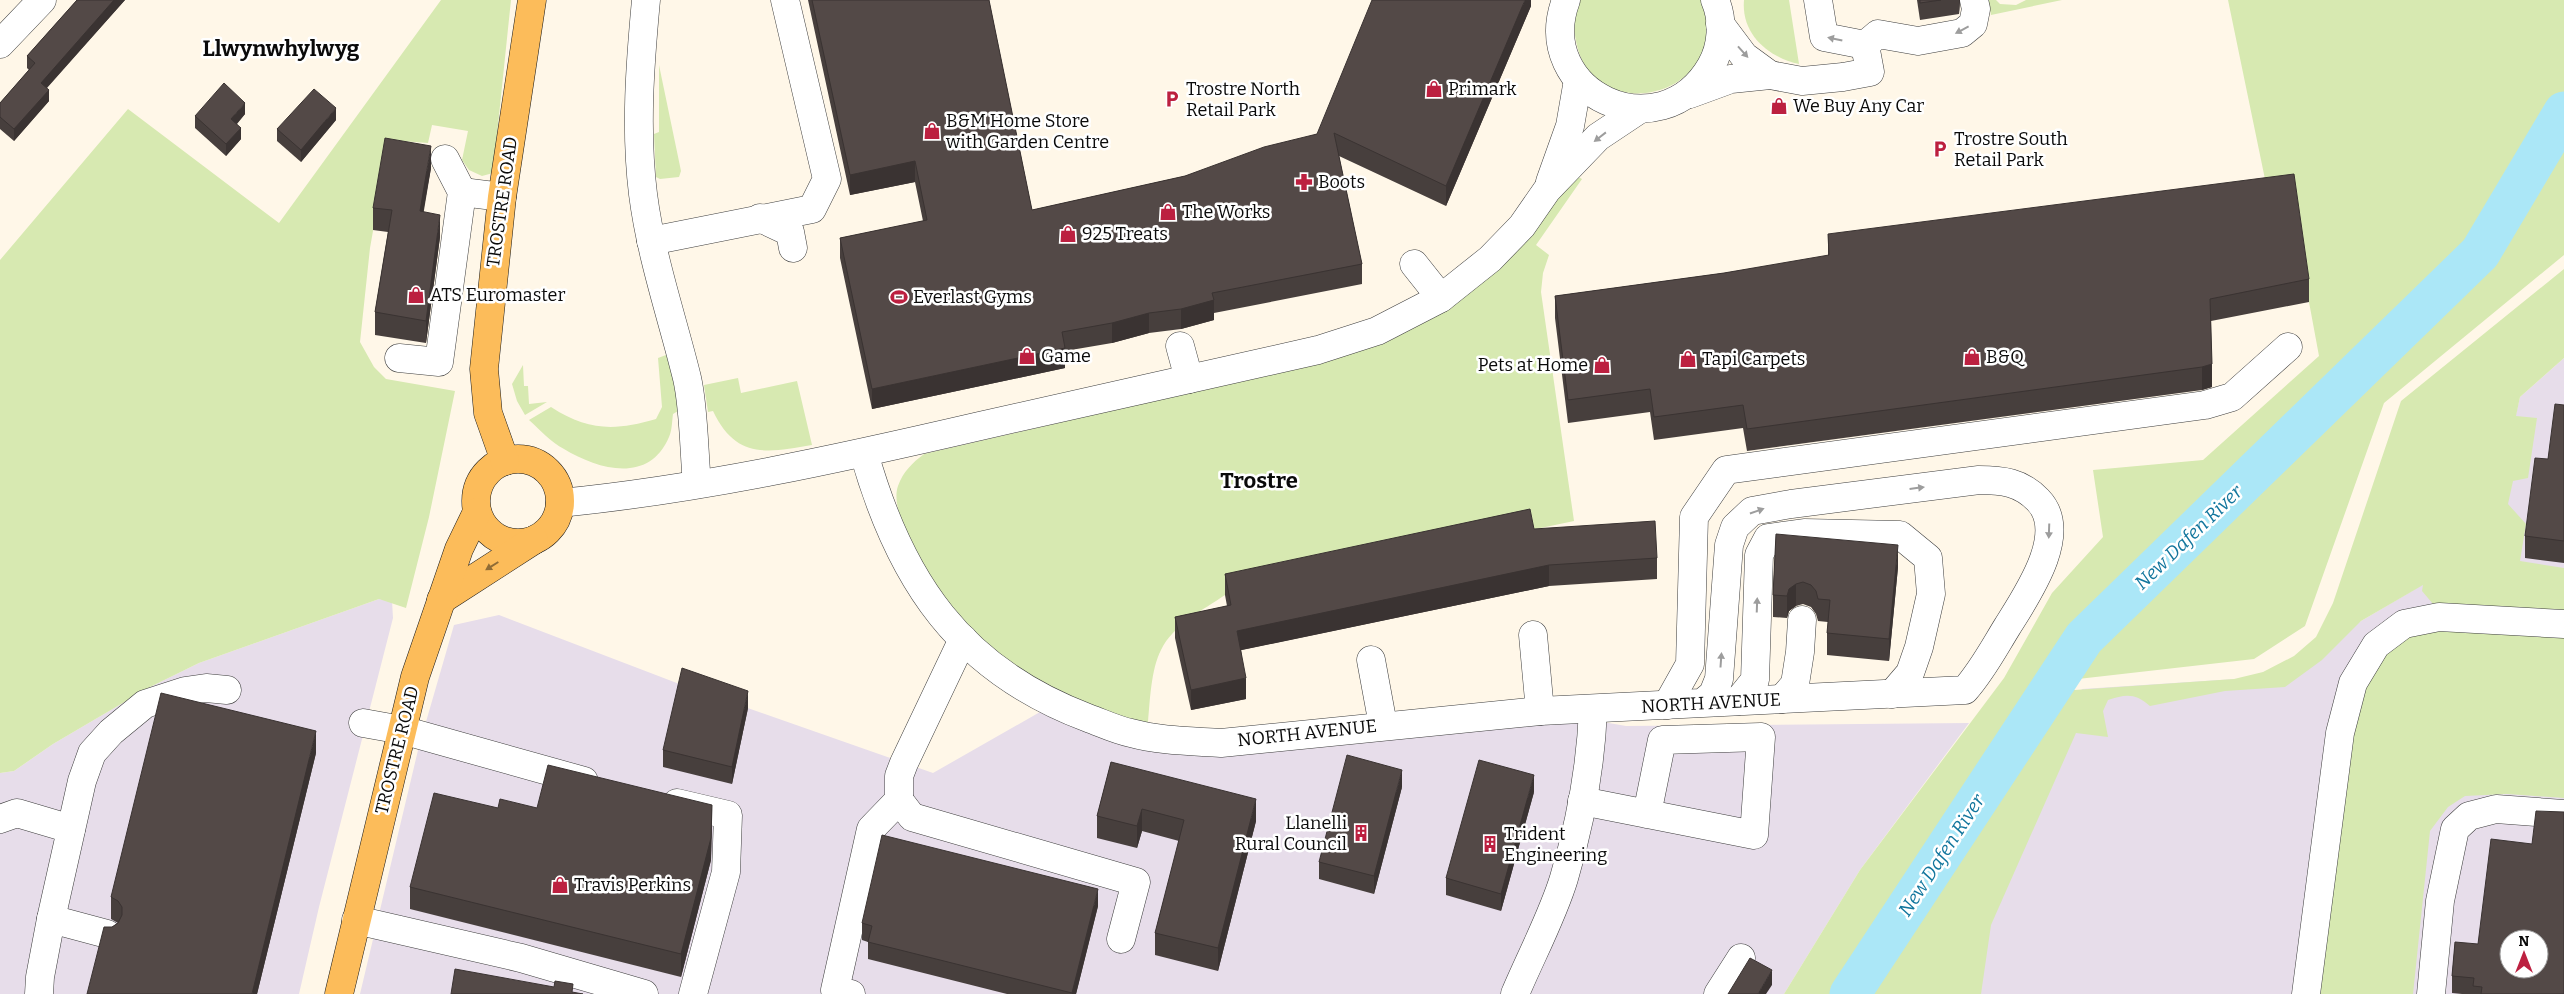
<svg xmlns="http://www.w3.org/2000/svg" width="2564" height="994" viewBox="0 0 2564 994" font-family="Bitter,serif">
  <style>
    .industrial { fill: #e7ddea; fill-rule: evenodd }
    .green { fill: #d7e9b1 }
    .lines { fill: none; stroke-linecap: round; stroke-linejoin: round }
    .river { stroke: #abe7f7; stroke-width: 41 }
    .minor-casing { stroke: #3d3d3d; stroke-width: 29 }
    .major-casing { stroke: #1b1b1b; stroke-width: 29 }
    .minor { stroke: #fff; stroke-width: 28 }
    .major { stroke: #fcbc5a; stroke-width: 28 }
    .wall { fill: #473f3d }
    .shaded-wall { fill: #3a3332 }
    .building { fill: #534947; stroke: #3a3332; fill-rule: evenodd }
    .oneway { fill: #9d9d9d }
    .oneway2 { fill: #8f6c36 }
    .labels { text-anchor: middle; stroke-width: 5; stroke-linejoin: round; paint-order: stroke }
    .poi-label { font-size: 18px; fill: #0a0a0a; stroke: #fff; text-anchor: start }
    .street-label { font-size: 18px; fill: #0a0a0a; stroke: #fff }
    .water-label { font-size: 19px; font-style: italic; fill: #12769d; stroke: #fff }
    .district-label { font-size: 22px; font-weight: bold; fill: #0a0a0a; stroke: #fff }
  </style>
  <rect width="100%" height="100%" fill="#fff7e8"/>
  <!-- industrial -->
  <g class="industrial">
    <path d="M2564,358v636h-662l180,-305 184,-12 219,-129 35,-151zM2509,939h30v30h-30z"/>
    <path d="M379,599l13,2 1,17 -74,289 -20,87h-299v-221l14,-2 39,-27 97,-57 49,-24z"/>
    <path d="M499,615l183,70 251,88 121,-69 121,36 365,-29 86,15 343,-3 -109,147 -76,124h-1424l59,-248 35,-121z"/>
  </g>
  <!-- green -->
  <g class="green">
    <path d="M441,0h70l-18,173 -11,3 -13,-6 -7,-10 6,-29 -36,-6 -4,18 -39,-3 -19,108 -10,94 14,25 12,12 69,12 -26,126 -23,91 -27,-9 -180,64 -49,24 -97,57 -39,27 -14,2v-513l128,-151 151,114z"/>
    <path d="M1580,0h122c34,97 -110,131 -126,41 -3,-14 -2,-28 4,-41z"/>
    <path d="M1744,0h45l10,64c-31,-7 -58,-30 -55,-64z"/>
    <path d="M1988,0h8l4,4 16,1 10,-5h36l-71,15z"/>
    <path d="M2228,0h336v255l-180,148 -79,223 -51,33 -176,20 -42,3 -202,312h-50l76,-124 144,-192 48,-85 51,-56 -10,-67 110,-10 116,-104 -10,-54 -14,-105 -29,-13z"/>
    <path d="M659,65l22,106 -2,6 -19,2 -4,-2 -2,-43 5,-2z"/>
    <path d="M1573,174l9,5 -46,66 13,10 -6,18 -2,19 33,229 -349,74c-22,15 -52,30 -64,55 -10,19 -11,51 -13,72 -46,-4 -94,-29 -132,-55 -25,-17 -51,-41 -70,-64 -17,-22 -58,-90 -48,-117 5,-14 14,-23 26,-32l358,-83 101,-27 65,-34 53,-42 45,-52z"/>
    <path d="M2564,269v89l-44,39 -4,19 21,2 -9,60 -15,3 -5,23 18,20 -6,37 44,7v43l-131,-7 -11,-13 1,-6 -62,36 -39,39 -37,27 -60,4 -75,15c-15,-13 -24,-12 -42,-6l-5,11 5,26 -32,-4 -85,192 -10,69h-123l202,-303 174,-12 29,-7 31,-16 22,-19 17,-34 68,-202z"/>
    <path d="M666,355l10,29 2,27 -5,3c-1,7 -1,17 -4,23 -20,47 -70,33 -105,12 -13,-7 -24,-19 -35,-29l22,-13c37,24 64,24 105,12l6,-12 -4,-49z"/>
    <path d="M523,365l1,21h4l1,18 18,-2 -22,13 -8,-14 -5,-17z"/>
    <path d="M738,378l3,15 56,-12 15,64c-46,8 -76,14 -99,-34l-5,1 -4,-27z"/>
    <path d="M2406,629l158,2v167l-57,-4 -42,2 -17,11 -18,24 -17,163h-98l42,-306z"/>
  </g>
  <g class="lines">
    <!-- river -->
    <path class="river" d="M1850,994l234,-356 396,-385 84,-141"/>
    <!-- minor casing -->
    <g class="minor-casing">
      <g id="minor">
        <path d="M646,0c-6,64 -11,129 -3,194 8,63 29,123 44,184 7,30 7,75 10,106"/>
        <path d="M1566,0c-35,94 95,153 145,66 11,-19 13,-45 4,-66"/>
        <path d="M1818,0l6,37 41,8 13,-11 40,7 44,-8 11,-9 3,-15 -2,-9"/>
        <path d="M1720,24l24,32 26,19"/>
        <path d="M0,44l42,-44"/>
        <path d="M1690,94l41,-15 39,-4 32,6 41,-4 27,-5 -5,-27"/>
        <path d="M1550,182l20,-56 8,-46"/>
        <path d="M462,192l40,5"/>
        <path d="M760,218l30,14 3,16"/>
        <path d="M651,241l161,-32 15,-30 -42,-179"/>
        <path d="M1414,264l27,34"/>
        <path d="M1180,346l9,33"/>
        <path d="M399,358l40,4 23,-170 -17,-33"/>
        <path d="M864,453c36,128 96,217 224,265 14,5 28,12 43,15 29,8 60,8 90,10l319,-32 425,-21c17,-19 29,-42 42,-63 20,-32 63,-94 31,-127 -17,-18 -36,-20 -59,-20l-188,24 -39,7 -17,16 -6,18 -10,134 -6,15 -11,9"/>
        <path d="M560,503c142,-14 282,-45 420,-77 113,-25 225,-51 338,-76l59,-19 64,-33 49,-39 32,-33 25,-36 51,-53 42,-28"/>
        <path d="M1533,635l7,76"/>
        <path d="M1371,660l12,65"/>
        <path d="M1782,699l13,-15 5,-32 2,-32"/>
        <path d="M1738,701l17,-21 4,-125 9,-17 36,-5 96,2 28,23 3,36 -12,53 -9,26 -18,21"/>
        <path d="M1667,705l23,-41 4,-147 32,-47 479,-65 27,-8 56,-50"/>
        <path d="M363,723l39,7 182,51"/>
        <path d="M899,800l13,17 224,65 -15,57"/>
        <path d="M1582,801l172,34 7,-98 -99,3 -15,74"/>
        <path d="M677,803l51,12 -2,57 -33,122"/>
        <path d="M0,819l17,-6 54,16"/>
        <path d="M51,919l56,15"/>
        <path d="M356,920l165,38 123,36"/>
        <path d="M39,994l1,-17 11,-58 31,-138 10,-28 19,-21 34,-28 40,-13 21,-3 21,2"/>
        <path d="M851,994l-16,-4 36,-161 28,-29v-24l5,-13 59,-124"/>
        <path d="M1515,994c15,-36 38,-79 49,-116 16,-54 27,-113 29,-169"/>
        <path d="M1718,994l23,-36"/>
        <path d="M2306,994l34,-261 13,-50 23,-38 28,-21 35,-7 125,7"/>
        <path d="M2431,994l9,-93 15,-72 14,-13 27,-7 68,5"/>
      </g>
    </g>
    <!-- major casing -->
    <g class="major-casing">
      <g id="major">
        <circle cx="518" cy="501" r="42"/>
        <path d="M505,461l-17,-48 -4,-44 18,-172 30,-197"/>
        <path d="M441,600l93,-60"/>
        <path d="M339,994l76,-317 44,-128 18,-37"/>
      </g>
    </g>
    <!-- minor -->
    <use href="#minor" class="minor"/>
    <!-- major -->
    <use href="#major" class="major"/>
  </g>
  <!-- wall -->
  <g class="wall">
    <path d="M77,0h48l-78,88 2,13 -35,40 -14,-12v-26l29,-33 -2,-2v-12z"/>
    <path d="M808,0h181l43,210 153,-34 132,-42 214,-134v6l-85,200 -107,-50 23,108v20l-148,29v7l-33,9 -32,4 -37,10 -47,8v17l-193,41 -32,-151v-20l83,-17 -8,-39 -65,13z"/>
    <path d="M1917,0h43l-1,14 -39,6z"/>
    <path d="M245,114l-8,10 4,15 -15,17 -31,-28v-12z"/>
    <path d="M336,120l-35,42 -24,-21v-12z"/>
    <path d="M431,168l-8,44 17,25 -14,106 -51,-8v-23l13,-80 -15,-2v-22z"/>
    <path d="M1828,234l481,45v23l-98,19 1,66 -10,3 -455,61 -4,-23 -89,12 -4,-28 -82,11 -13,-105v-22l169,-23 104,-17z"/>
    <path d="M2564,405v158l-39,-5v-22z"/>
    <path d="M1534,529l123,29v21l-108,7 -308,64 5,49 -55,11 -16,-72v-21l52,-11 -2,-11v-21z"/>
    <path d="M1776,534l122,33 -9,94 -62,-6v-22l1,-11 -10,-1 -2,-7 -5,-7 -8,-3 -7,2 -7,5 -2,7 -14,-1v-22z"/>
    <path d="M748,708l-16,76 -69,-17v-17z"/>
    <path d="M316,753l-59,241 -145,-67 6,-4 -7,-4v-22z"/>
    <path d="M1111,762l145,59 -38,150 -63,-16v-22l24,-92 -37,-10 -5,17 -40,-10v-22z"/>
    <path d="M1402,787l-28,107 -55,-15v-17z"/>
    <path d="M1534,792l-33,119 -55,-16v-17z"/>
    <path d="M498,808h39l175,19 -1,33 -30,117 -271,-68v-22z"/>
    <path d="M1098,906l-22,88h-69l-139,-35v-17l-6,-2v-17z"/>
    <path d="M2455,942l109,52h-102l-10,-1v-17z"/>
  </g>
  <!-- shaded-wall -->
  <g class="shaded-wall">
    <path d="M114,0h11l-84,94v-11z"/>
    <path d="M1525,0h6v6l-85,200v-20z"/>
    <path d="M1959,0h1l-1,14z"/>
    <path d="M49,90v11l-35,40v-12z"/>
    <path d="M245,103v11l-14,16v-11z"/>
    <path d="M336,108v12l-35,42v-12z"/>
    <path d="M241,128v11l-15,17v-12z"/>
    <path d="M431,146v22l-11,66v-23z"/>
    <path d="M915,161v21l-65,13v-20z"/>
    <path d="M440,215v22l-14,106v-22z"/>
    <path d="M1214,300v20l-33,9v-20z"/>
    <path d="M1149,313v20l-37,10v-20z"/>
    <path d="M1065,348v20l-193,41v-20z"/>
    <path d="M2212,364v23l-10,3v-23z"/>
    <path d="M1898,545v22l-9,94v-22z"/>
    <path d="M1549,565v21l-312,65v-20z"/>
    <path d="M1796,584v22l-7,5 -2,7v-22l2,-7z"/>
    <path d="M1246,678v21l-55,11v-20z"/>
    <path d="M748,691v17l-16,76v-17z"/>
    <path d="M316,731v22l-59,241h-5z"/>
    <path d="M1402,770v17l-28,107v-18z"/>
    <path d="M1534,775v17l-33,119v-17z"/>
    <path d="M1256,799v22l-38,150v-23z"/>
    <path d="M712,805l-1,55 -30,117v-23z"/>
    <path d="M1142,809v22l-5,17v-22z"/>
    <path d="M1098,889v17l-22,88h-4z"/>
    <path d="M1772,970v15l-6,9h-8z"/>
  </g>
  <!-- building -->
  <g class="building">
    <path d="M77,0h37l-73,83 8,7 -35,39 -14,-12v-14l35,-40 -8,-7z"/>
    <path d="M812,0h177l43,210 153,-34 79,-29 53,-13 55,-134h153l-79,186 -112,-53 28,131 -150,29 2,7 -33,9 -32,4 -37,10 -50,9 3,16 -193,41 -32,-151 87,-18 -12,-59 -65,14z"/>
    <path d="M1920,0h21l-21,3z"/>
    <path d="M224,83l21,20 -14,16 10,9 -15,16 -31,-28z"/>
    <path d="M314,89l22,19 -35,42 -24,-21z"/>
    <path d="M385,138l46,8 -11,65 20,4 -14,106 -51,-9 17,-102 -19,-2z"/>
    <path d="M2294,174l15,105 -99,20 2,65 -10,3 -455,62 -4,-24 -89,12 -4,-28 -82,11 -13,-104 169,-23 105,-18 -1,-21z"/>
    <path d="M2555,404l9,1v136l-39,-5 10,-78 13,1z"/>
    <path d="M1530,509l4,20 121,-8 2,37 -108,7 -312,66 9,47 -55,12 -16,-73 56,-12 -6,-31z"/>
    <path d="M1776,534l122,11 -9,94 -62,-6 3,-33 -12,-1 -2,-8 -5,-6 -8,-3 -7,2 -7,5 -2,7 -14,-1z"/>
    <path d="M682,668l66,23 -16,76 -69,-17z"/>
    <path d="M161,693l155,38 -64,263h-165l17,-67h8l6,-4 4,-8v-8l-4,-6 -7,-4z"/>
    <path d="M1347,755l55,15 -28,106 -55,-14z"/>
    <path d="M1479,760l55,15 -33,119 -55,-16z"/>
    <path d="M1111,762l145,37 -38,149 -63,-15 29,-113 -42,-11 -5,17 -40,-10z"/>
    <path d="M548,765l164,40 -1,33 -30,116 -271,-67 24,-94 64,15 2,-9 37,9z"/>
    <path d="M2536,811l28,1v182h-83l1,-7 -9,-1 1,-8 -22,-2 3,-34 23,2 13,-105 41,5zM2509,939h30v30h-30z"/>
    <path d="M882,835l216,54 -26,104 -204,-51 4,-16 -10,-3z"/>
    <path d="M1750,958l22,12 -14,24h-30z"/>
    <path d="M455,969l99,18 1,-6 18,3 -1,8 11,2h-132z"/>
  </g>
  <!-- one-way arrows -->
  <defs><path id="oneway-solid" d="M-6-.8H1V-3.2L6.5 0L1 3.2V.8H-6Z" transform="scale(1.25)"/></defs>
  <g class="oneway">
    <use href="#oneway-solid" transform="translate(1962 30) rotate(152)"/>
    <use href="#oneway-solid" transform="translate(1835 39) rotate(-168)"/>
    <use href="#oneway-solid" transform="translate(1743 52) rotate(48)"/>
    <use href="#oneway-solid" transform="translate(1600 137) rotate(142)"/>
    <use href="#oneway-solid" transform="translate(1917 488) rotate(-7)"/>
    <use href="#oneway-solid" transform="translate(1757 511) rotate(-19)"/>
    <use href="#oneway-solid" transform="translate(2049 531) rotate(92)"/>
    <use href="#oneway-solid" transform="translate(1757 605) rotate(-88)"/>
    <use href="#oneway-solid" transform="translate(1721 660) rotate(-86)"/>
  </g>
  <use class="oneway2" href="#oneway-solid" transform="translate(492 566) rotate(148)"/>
  <!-- icons -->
  <defs>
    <g id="shop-bare" transform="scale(1.35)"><path d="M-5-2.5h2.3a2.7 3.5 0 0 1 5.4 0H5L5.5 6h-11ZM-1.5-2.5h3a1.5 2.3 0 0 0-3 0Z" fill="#bc2040" stroke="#fff" stroke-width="2.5" paint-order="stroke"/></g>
    <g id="parking-bare" transform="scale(1.35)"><path d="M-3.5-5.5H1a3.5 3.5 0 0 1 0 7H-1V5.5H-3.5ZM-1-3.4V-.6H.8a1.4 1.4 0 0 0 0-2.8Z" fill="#bc2040" stroke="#fff" stroke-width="2.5" paint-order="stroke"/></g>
    <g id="pharmacy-bare" transform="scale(1.35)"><path d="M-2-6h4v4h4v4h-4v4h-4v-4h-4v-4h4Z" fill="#bc2040" stroke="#fff" stroke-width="2.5" paint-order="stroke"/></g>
    <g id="stadium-bare" transform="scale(1.35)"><path d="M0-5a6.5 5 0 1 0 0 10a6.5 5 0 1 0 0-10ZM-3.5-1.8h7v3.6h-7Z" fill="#bc2040" stroke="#fff" stroke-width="2.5" paint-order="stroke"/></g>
    <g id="building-bare" transform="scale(1.35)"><path d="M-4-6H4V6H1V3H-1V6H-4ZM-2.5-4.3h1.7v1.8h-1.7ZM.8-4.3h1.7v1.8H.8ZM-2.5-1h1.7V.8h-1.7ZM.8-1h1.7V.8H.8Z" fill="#bc2040" stroke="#fff" stroke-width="2.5" paint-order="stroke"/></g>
  </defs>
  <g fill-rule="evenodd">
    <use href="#shop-bare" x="1434" y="89"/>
    <use href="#parking-bare" x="1172" y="99"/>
    <use href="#shop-bare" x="1779" y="106"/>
    <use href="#shop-bare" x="932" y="131"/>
    <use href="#parking-bare" x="1940" y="149"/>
    <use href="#pharmacy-bare" x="1304" y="182"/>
    <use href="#shop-bare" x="1168" y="212"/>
    <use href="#shop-bare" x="1068" y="234"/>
    <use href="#shop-bare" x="416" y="295"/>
    <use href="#stadium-bare" x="899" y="297"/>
    <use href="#shop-bare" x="1027" y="356"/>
    <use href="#shop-bare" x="1972" y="357"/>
    <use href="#shop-bare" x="1688" y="359"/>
    <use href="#shop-bare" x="1602" y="365"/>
    <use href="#building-bare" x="1361" y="833"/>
    <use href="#building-bare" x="1490" y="844"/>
    <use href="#shop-bare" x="560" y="885"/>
  </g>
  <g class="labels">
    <!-- poi labels -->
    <g class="poi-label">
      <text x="1186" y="95">Trostre North<tspan x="1186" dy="21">Retail Park</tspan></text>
      <text x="1448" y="95">Primark</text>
      <text x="1793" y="112">We Buy Any Car</text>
      <text x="946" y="127">B&amp;M Home Store<tspan x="946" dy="21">with Garden Centre</tspan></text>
      <text x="1954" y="145">Trostre South<tspan x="1954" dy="21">Retail Park</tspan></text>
      <text x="1318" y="188">Boots</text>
      <text x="1182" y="218">The Works</text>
      <text x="1082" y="240">925 Treats</text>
      <text x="430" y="301">ATS Euromaster</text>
      <text x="913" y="303">Everlast Gyms</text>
      <text x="1041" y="362">Game</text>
      <text x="1986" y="363">B&amp;Q</text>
      <text x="1702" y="365">Tapi Carpets</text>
      <text x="1588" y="371" text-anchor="end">Pets at Home</text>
      <text x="1347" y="829" text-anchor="end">Llanelli<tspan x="1347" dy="21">Rural Council</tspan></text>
      <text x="1504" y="840">Trident<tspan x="1504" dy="21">Engineering</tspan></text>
      <text x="574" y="891">Travis Perkins</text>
    </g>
    <!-- street labels -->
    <g class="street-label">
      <text transform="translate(502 202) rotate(-82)" y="6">TROSTRE ROAD</text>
      <text transform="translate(1711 703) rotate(-3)" y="6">NORTH AVENUE</text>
      <text transform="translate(1307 733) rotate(-6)" y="6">NORTH AVENUE</text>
      <text transform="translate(397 750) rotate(-76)" y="6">TROSTRE ROAD</text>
    </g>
    <!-- water labels -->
    <g class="water-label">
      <text transform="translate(2188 537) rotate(-44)" y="7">New Dafen River</text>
      <text transform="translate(1941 855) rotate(-57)" y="7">New Dafen River</text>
    </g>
    <!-- district labels -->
    <g class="district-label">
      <text x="281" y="56">Llwynwhylwyg</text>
      <text x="1259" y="488">Trostre</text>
    </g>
  </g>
  <!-- north arrow -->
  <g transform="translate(2524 954)"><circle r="24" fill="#ffffff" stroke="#9d9d9d"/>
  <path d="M0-4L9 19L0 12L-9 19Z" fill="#bc2040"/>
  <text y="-8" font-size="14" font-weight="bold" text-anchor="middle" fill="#0a0a0a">N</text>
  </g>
</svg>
